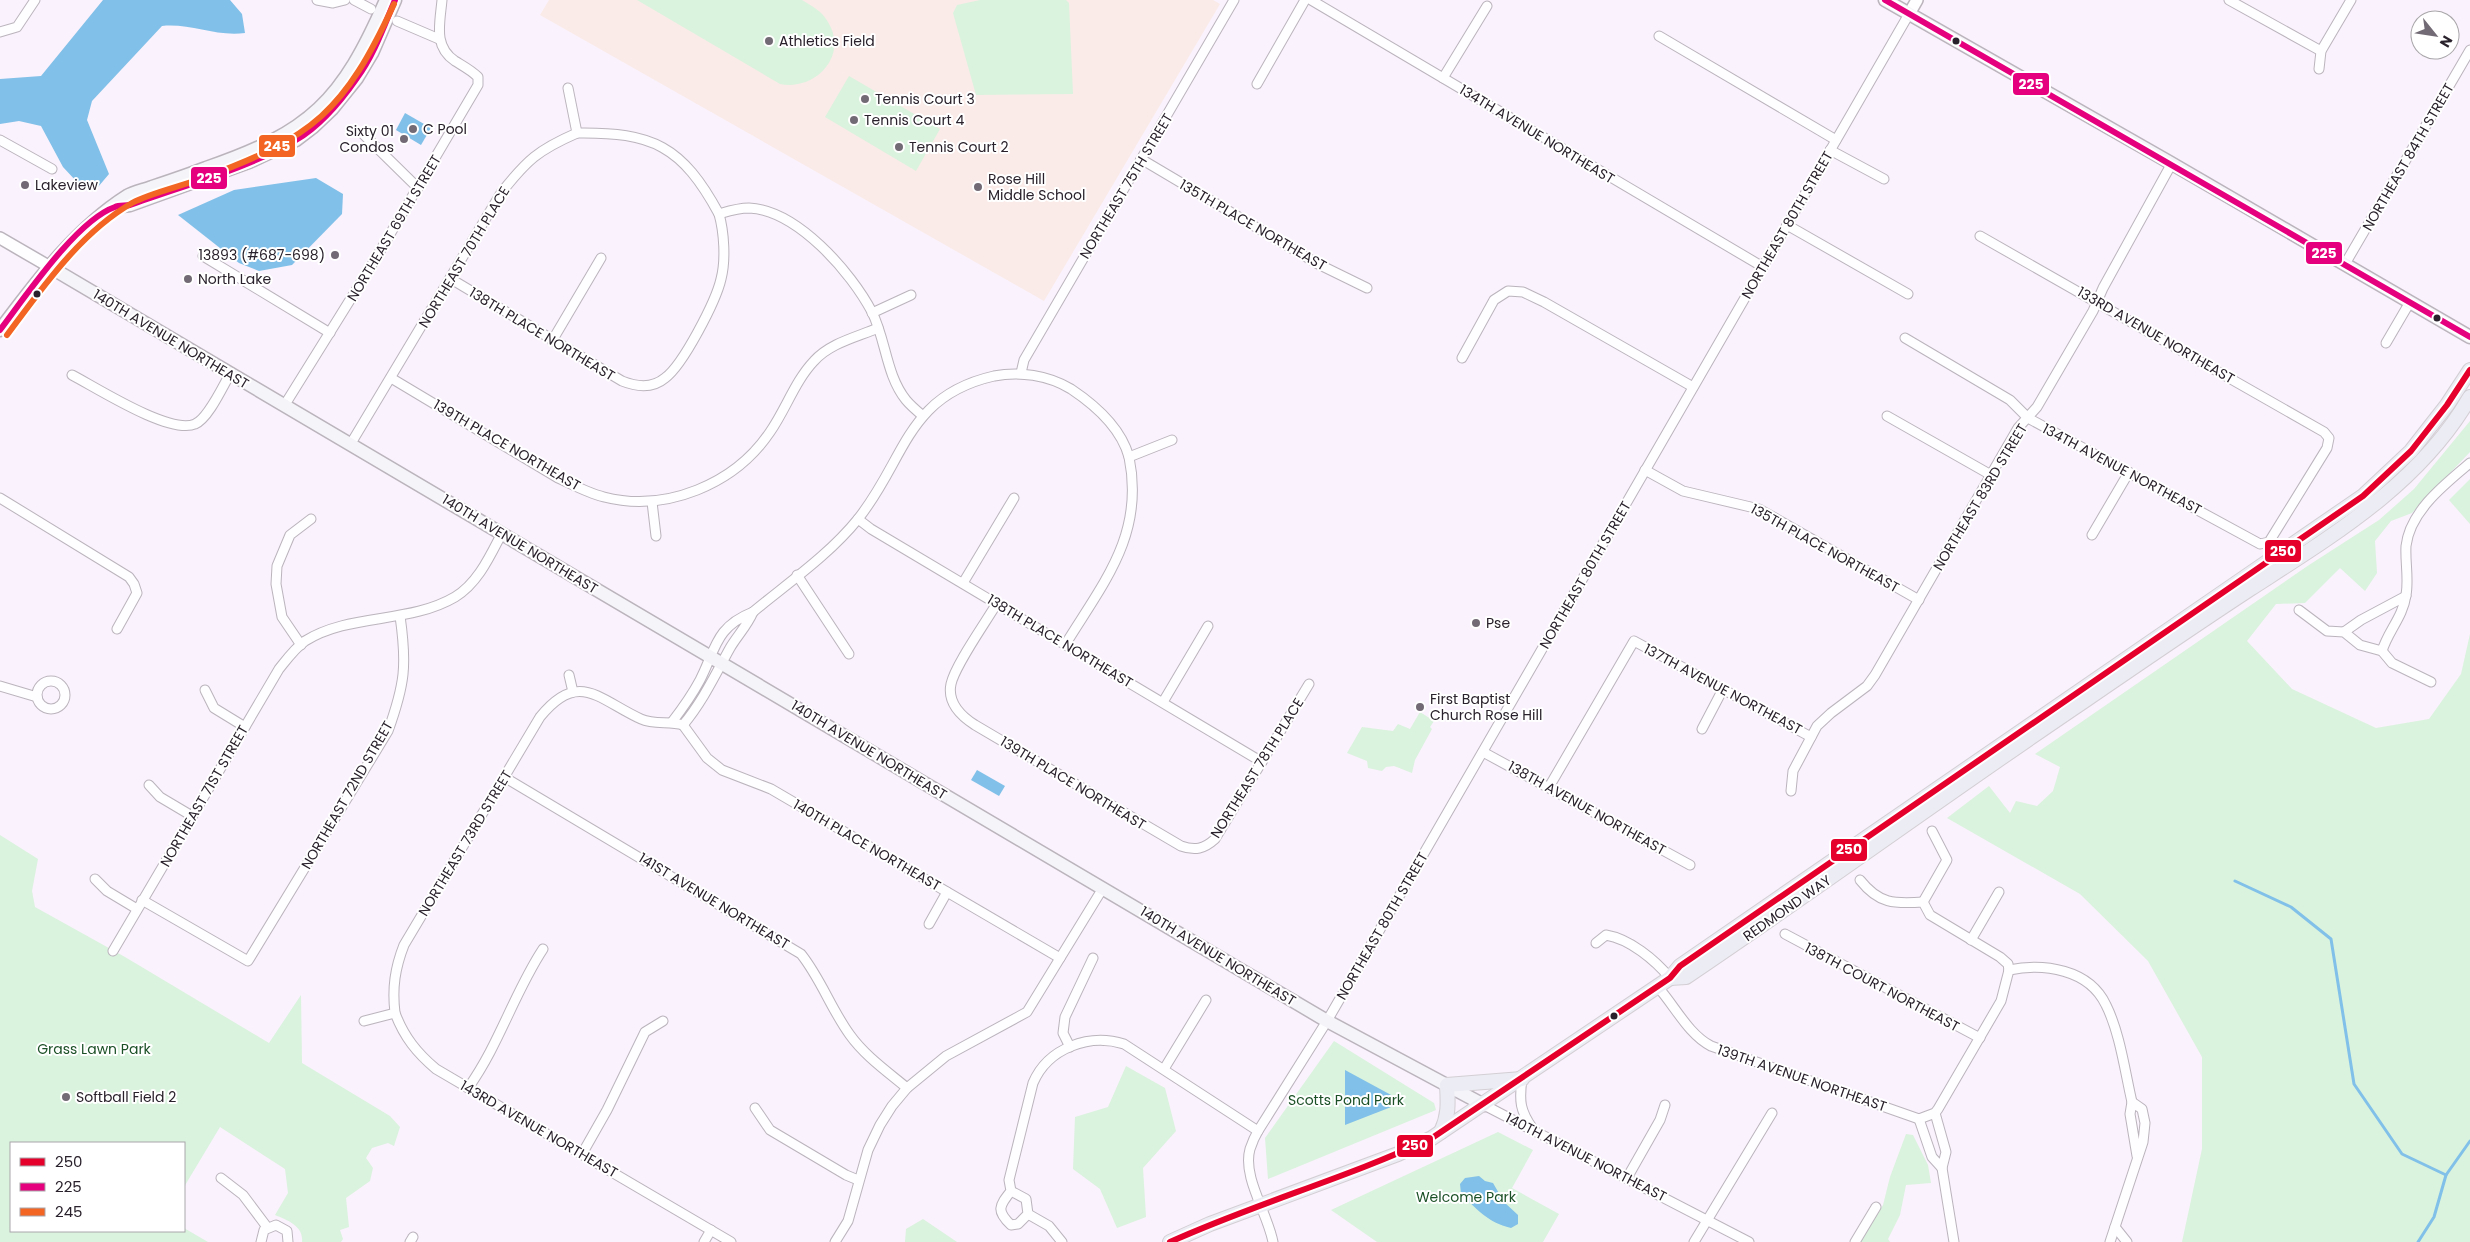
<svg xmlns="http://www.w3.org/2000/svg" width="2470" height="1242" viewBox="0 0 2470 1242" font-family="Poppins,sans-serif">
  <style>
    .education { fill: #faebe8 }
    .green { fill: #daf3de }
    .water { fill: #81c0e8 }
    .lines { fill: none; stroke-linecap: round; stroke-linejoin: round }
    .stream { stroke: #81c0e8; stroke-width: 3 }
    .minor-casing { stroke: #bbb4bd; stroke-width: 11 }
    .tertiary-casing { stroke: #bbb4bd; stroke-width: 14 }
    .secondary-casing { stroke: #bbb4bd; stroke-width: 15 }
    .primary-casing { stroke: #d3ced4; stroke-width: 16 }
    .minor { stroke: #fefdff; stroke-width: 9 }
    .tertiary { stroke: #fefdff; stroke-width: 11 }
    .secondary { stroke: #f5f5f9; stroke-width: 12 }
    .primary { stroke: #ecedf4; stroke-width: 14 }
    .bus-1-casing { stroke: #fff; stroke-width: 10 }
    .bus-2-casing { stroke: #fff; stroke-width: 10 }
    .bus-3-casing { stroke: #fff; stroke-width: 10 }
    .bus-1 { stroke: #e4002b; stroke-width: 6 }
    .bus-2 { stroke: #e5007d; stroke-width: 6 }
    .bus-3 { stroke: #f26522; stroke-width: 6 }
    .poi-dot { fill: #726a74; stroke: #fff; stroke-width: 2 }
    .bus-dot { fill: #29212b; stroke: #fff; stroke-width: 2 }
    .labels { text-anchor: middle; stroke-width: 4; stroke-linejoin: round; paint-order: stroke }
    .poi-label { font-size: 14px; fill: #29212b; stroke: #fff; text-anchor: start }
    .street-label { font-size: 14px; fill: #29212b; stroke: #fff }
    .park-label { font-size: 14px; fill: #1b5026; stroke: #fff }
    .line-badge { stroke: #fff; stroke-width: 2 }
    .badge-label { font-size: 14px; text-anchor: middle; font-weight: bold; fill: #fff }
  </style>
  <rect width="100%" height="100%" fill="#faf2fc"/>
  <!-- education -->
  <path class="education" d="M549,0h664l7,4 -176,297 -504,-286z"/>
  <!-- green -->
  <g class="green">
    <path d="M637,0h165c10,6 20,11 26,22 21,34 -13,69 -48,62z"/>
    <path d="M980,0h86l3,3 4,91 -97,1 -23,-82 4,-8z"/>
    <path d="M849,76l91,53 -24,42 -91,-54z"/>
    <path d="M2470,421v31l-58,61 -21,8 -16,20 2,32 -12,18 -25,-23 -35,35 -29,1 -29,37 45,48 84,39 53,-9 32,-45 9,-40v608h-288l20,-93v-92l-54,-96 -68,-67 -133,-76 42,-32 21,27 6,-12 21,5 16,-15 7,-24 -25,-13 274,-189 70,-45 35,-31z"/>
    <path d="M2470,479v45l-21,-24z"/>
    <path d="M1420,712l14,9 -4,6 2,2 -17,31 -3,13 -18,-7 -8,1 -4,4 -14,-3 -1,-7 -20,-8 15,-26 31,4 5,-7 12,5z"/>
    <path d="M0,835l38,24 -6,32 3,16 90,50 144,86 32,-48 1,68 88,53 10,11 -6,19 -6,-3 -16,5 -6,10 7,10 -3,13 -24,17 3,29 -9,3 3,9 -2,3h-39c2,-16 -15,-22 -27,-27l13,-22 -3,-24 -65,-42 -36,60v-44h-173v88h173v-3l24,14h-208z"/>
    <path d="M1334,1041l100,62 2,7 -168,69 -3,-41z"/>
    <path d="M1126,1066l39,22 11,43 -33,37 3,49 -29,11 -17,-39 -27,-20 2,-52 33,-10z"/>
    <path d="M1498,1132l35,18 -21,38 47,26 -16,28h-166l-46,-32z"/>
    <path d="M1906,1134l7,1 15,30 3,18 -25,2 -6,30 -12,24 2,3h-30l23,-37 7,-28z"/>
    <path d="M923,1219l34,23h-52l1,-13z"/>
  </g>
  <!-- water -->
  <g class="water">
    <path d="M103,0h127l12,14 3,19c-29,4 -55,-10 -83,-7l-70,75 -5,19 22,54 -11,13 -21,-5 -14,-15 -22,-41 -22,-5 -19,3v-45l41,-3z"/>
    <path d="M405,113l26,15 -10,17 -25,-15z"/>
    <path d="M316,178l27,16 -1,20 -50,51 -33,6 -20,-8 -61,-48 56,-25z"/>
    <path d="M977,770l28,16 -6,10 -28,-16z"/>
    <path d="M1345,1070l59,32 -59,23z"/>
    <path d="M1479,1176l6,5 8,2 11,19 14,13v9l-7,4c-24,-6 -33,-18 -50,-34l-1,-10 5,-6z"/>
  </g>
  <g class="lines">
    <!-- stream -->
    <g class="stream">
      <path d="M2235,881l56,26 40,32 23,145 48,70 44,21"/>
      <path d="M2418,1242l16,-25 12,-42 24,-34"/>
    </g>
    <!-- minor casing -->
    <g class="minor-casing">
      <g id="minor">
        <path d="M317,0l16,3 12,-3"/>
        <path d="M354,0l17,9"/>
        <path d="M1311,0l452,267"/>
        <path d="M2229,0l92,51"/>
        <path d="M397,21l42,18"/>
        <path d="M0,32l17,-5 18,-27"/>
        <path d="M1659,36l177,104"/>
        <path d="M2319,69l2,-18 30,-51"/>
        <path d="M1443,78l44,-72"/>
        <path d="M1257,84l48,-84"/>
        <path d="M362,133l56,55"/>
        <path d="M577,133c76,-1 105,13 142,81 10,-3 19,-6 30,-6 48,2 102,64 123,104 14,28 14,63 34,88 5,6 11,11 17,16"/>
        <path d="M0,140l52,29"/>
        <path d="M1830,150l54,29"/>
        <path d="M1141,159l177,105 49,24"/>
        <path d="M1787,225l121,69"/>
        <path d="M203,256l127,77"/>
        <path d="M2345,264l125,-214"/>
        <path d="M451,279l171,102c15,6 30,8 43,-3 18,-13 51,-77 56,-99 5,-19 3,-47 -2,-65"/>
        <path d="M872,313l39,-18"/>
        <path d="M1905,338l105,62 18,18 232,126 9,-2 58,-94 2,-10 -5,-6 -344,-196"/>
        <path d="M552,341l49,-83"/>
        <path d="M2386,343l24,-41"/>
        <path d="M1462,358l32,-58 14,-9 15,1 21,10 149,85"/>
        <path d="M1021,373l3,-13 210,-360"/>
        <path d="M72,375c25,13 98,60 123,49 13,-5 28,-38 35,-50"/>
        <path d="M391,378l167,100c15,7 30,15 46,19 62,16 131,-13 166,-65 16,-23 25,-51 44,-71 16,-18 43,-24 64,-33"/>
        <path d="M284,406l89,-143 105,-178v-8c-7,-7 -15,-11 -23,-16 -22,-15 -15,-38 -13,-61"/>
        <path d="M1887,416l104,59"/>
        <path d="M350,445l151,-252c26,-33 37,-43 76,-60l-9,-45"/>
        <path d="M1645,470l38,21 76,18 160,91"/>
        <path d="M0,498l129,79 5,7 3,9 -20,36"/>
        <path d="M652,502l4,34"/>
        <path d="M858,519l13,10 391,233"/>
        <path d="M2092,535l37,-63"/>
        <path d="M797,575l52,79"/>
        <path d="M963,583l51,-85"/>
        <path d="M997,603c-11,19 -42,62 -46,81 -4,19 10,32 24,41l206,121c14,5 23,3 34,-7l94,-155"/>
        <path d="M2299,610l28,21 17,1 16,13 22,6 10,12 39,19"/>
        <path d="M753,612c35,-29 76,-57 105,-93 48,-60 48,-123 136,-143 25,-5 54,-1 77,13 24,16 50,39 58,68"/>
        <path d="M2344,632l17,-12 45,-24"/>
        <path d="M301,645l-19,-28 -6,-33 1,-18 13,-31 21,-16"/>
        <path d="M1065,645c38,-62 80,-110 64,-188l43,-17"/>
        <path d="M2382,651c6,-20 21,-34 24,-56 3,-16 -1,-33 0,-49 4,-35 39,-62 64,-83"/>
        <path d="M569,675l4,17"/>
        <circle cx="51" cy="695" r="14"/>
        <path d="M0,686l37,11"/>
        <path d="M205,690l9,18 31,19"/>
        <path d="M1163,702l45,-76"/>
        <path d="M672,722c10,-13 20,-27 28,-42 16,-31 15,-53 53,-68 -6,14 -16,24 -23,36 -15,27 -27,53 -47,77"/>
        <path d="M683,725l24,33 15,12 49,19 289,169"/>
        <path d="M1702,729l21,-40"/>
        <path d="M1483,752l207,113"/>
        <path d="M504,777l297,177c20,25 30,55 49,81 15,21 38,37 57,53"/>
        <path d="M149,785l11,12 32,19"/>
        <path d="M1549,787l85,-146 177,96"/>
        <path d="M1791,791l2,-20 24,-45 14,-13 36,-27 8,-11 143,-247 19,-21 56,-96 10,-23 69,-125"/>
        <path d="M95,879l12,12 30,18"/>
        <path d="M1860,880c19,24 34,24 63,22l7,13 70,42 8,7 1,6"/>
        <path d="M142,900l106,61 140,-230c17,-47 19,-66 12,-115"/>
        <path d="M1923,902l24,-42 -15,-29"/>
        <path d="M929,924l18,-32"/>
        <path d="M1785,934l195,104"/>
        <path d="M1971,940l28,-48"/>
        <path d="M1596,943l10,-8c24,4 49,25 64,43"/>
        <path d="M113,951l166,-282c8,-10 16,-21 26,-28 45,-28 104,-17 150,-44 23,-14 35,-41 47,-64"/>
        <path d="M2009,970c35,-7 80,-1 97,35 14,28 19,67 26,97"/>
        <path d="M1657,986c18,20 31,48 54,60l208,73"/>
        <path d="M395,1013c-3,-25 0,-45 9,-68l136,-228c39,-48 59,-17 101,2 13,6 28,2 42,6"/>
        <path d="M364,1021l31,-8c9,24 22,40 41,56l295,173"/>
        <path d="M1070,1047l-7,-14 2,-16 28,-59"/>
        <path d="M1164,1069l42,-69"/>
        <path d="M1522,1079c-3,22 -2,32 11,50"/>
        <path d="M468,1088c31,-43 46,-95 75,-139"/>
        <path d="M1484,1105l265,137"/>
        <path d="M755,1108l15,22 76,45 12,5"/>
        <path d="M1919,1119l16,-6 3,-4 63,-108 8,-31"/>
        <path d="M1919,1119l13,38 10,11 4,-16 -11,-39"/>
        <path d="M582,1154l25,-44 38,-78 18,-11"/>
        <path d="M1942,1168l12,74"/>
        <path d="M221,1178l22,17 24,32"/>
        <path d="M1627,1178l33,-58 5,-15"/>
        <path d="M1011,1191c-12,15 -15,20 0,34l7,-1 10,-10 -2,-15 -15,-8 -2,-11 24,-97c15,-35 56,-50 91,-39l134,87"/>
        <path d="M1028,1214l21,12 13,16"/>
        <path d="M2115,1227l12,15"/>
        <path d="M261,1242l3,-12 12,-5 11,6 1,11"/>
        <path d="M410,1242l3,-5"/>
        <path d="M704,1242l7,-12"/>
        <path d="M835,1242l13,-21 20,-71 12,-25 12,-19 15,-18 39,-32 81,-44 76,-124"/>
        <path d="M1273,1242c-5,-28 -31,-65 -23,-93 2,-6 5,-13 8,-18l69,-110 582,-1007"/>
        <path d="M1694,1242l78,-129"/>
        <path d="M1855,1242l21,-35"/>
        <path d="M2110,1242l33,-100 2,-19 -3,-14 -10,-7 -2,12 7,42"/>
      </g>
    </g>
    <!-- tertiary casing -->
    <g class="tertiary-casing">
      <g id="tertiary">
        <path d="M1909,14l8,-14"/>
        <path d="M0,238l50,29"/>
      </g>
    </g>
    <!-- secondary casing -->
    <g class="secondary-casing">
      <g id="secondary">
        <path d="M1885,0l284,162 301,175"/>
        <path d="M114,207l16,-2 119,-43 47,-22 17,-13 19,-18 25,-31 15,-25 23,-53"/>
        <path d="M50,267l1277,754 157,84"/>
        <path d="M0,330c37,-49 75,-101 127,-134 7,-4 17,-6 25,-9 18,-6 36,-12 54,-19 105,-36 136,-67 180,-168"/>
      </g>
    </g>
    <!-- primary casing -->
    <g class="primary-casing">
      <g id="primary">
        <path d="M1670,978l16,-1c135,-91 266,-187 401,-278 54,-37 108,-74 163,-110 82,-53 170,-105 220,-192"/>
        <path d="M1441,1132c8,-17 7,-29 6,-47l75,-6"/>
        <path d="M1170,1242l40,-18 188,-70 34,-16 238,-160 10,-12 683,-470 48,-45 36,-46 23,-35"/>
      </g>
    </g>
    <!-- minor -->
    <use href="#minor" class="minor"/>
    <!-- tertiary -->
    <use href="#tertiary" class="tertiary"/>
    <!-- secondary -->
    <use href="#secondary" class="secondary"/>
    <!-- primary -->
    <use href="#primary" class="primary"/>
    <!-- bus-1 casing -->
    <g class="bus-1-casing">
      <path id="bus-1" d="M1170,1242c86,-39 177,-64 262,-104l238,-160 10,-12 683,-470 48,-45 36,-46 23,-35"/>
    </g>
    <!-- bus-2 casing -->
    <g class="bus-2-casing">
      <g id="bus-2">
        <path d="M1885,0l585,337"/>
        <path d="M0,330c25,-33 77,-110 115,-123 4,-2 10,-1 15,-2 52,-19 119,-37 166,-65 24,-14 45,-39 61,-62 17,-23 27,-52 38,-78"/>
      </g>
    </g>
    <!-- bus-3 casing -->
    <g class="bus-3-casing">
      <path id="bus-3" d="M7,335c35,-47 73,-102 125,-132 18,-10 50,-17 71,-25 111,-41 141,-66 191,-174"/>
    </g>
    <!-- bus-1 -->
    <use href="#bus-1" class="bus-1"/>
    <!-- bus-2 -->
    <use href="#bus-2" class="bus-2"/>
    <!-- bus-3 -->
    <use href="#bus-3" class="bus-3"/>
  </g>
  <!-- markers -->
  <g class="poi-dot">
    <circle cx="769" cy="41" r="5"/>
    <circle cx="865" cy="99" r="5"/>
    <circle cx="854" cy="120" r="5"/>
    <circle cx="413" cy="129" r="5"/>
    <circle cx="404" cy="139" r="5"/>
    <circle cx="899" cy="147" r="5"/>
    <circle cx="25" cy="185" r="5"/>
    <circle cx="978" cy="187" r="5"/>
    <circle cx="335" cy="255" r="5"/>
    <circle cx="188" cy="279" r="5"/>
    <circle cx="1476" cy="623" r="5"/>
    <circle cx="1420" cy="707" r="5"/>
    <circle cx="66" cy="1097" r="5"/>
  </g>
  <g class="bus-dot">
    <circle cx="1956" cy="41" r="4.5"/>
    <circle cx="37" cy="294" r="4.5"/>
    <circle cx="2437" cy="318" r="4.5"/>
    <circle cx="1614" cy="1016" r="4.5"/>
  </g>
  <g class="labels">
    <!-- poi labels -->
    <g class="poi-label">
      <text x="779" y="46">Athletics Field</text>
      <text x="875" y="104">Tennis Court 3</text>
      <text x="864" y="125">Tennis Court 4</text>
      <text x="423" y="134">C Pool</text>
      <text x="394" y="136" text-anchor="end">Sixty 01<tspan x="394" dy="16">Condos</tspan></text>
      <text x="909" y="152">Tennis Court 2</text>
      <text x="988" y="184">Rose Hill<tspan x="988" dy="16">Middle School</tspan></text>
      <text x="35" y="190">Lakeview</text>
      <text x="325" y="260" text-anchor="end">13893 (#687-698)</text>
      <text x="198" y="284">North Lake</text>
      <text x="1486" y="628">Pse</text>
      <text x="1430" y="704">First Baptist<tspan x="1430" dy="16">Church Rose Hill</tspan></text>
      <text x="76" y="1102">Softball Field 2</text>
    </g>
    <!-- street labels -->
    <g class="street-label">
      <text transform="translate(1537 134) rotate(31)" y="5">134TH AVENUE NORTHEAST</text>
      <text transform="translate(2408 157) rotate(-60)" y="5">NORTHEAST 84TH STREET</text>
      <text transform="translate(1126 186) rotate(-59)" y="5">NORTHEAST 75TH STREET</text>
      <text transform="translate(1253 225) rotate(30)" y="5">135TH PLACE NORTHEAST</text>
      <text transform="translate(1787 225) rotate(-60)" y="5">NORTHEAST 80TH STREET</text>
      <text transform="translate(394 228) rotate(-59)" y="5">NORTHEAST 69TH STREET</text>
      <text transform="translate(464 257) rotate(-59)" y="5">NORTHEAST 70TH PLACE</text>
      <text transform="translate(542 334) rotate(31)" y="5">138TH PLACE NORTHEAST</text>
      <text transform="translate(2156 335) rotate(30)" y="5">133RD AVENUE NORTHEAST</text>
      <text transform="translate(171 339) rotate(31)" y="5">140TH AVENUE NORTHEAST</text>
      <text transform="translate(507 445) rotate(30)" y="5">139TH PLACE NORTHEAST</text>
      <text transform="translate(2122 469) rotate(28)" y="5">134TH AVENUE NORTHEAST</text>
      <text transform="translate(1980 497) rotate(-59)" y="5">NORTHEAST 83RD STREET</text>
      <text transform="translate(520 544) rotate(31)" y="5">140TH AVENUE NORTHEAST</text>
      <text transform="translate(1825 548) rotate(29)" y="5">135TH PLACE NORTHEAST</text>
      <text transform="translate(1585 575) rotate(-60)" y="5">NORTHEAST 80TH STREET</text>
      <text transform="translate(1060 641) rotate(31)" y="5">138TH PLACE NORTHEAST</text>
      <text transform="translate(1723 689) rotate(28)" y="5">137TH AVENUE NORTHEAST</text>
      <text transform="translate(869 750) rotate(31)" y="5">140TH AVENUE NORTHEAST</text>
      <text transform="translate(1257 768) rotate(-58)" y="5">NORTHEAST 78TH PLACE</text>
      <text transform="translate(1073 783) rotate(31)" y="5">139TH PLACE NORTHEAST</text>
      <text transform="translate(347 795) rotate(-60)" y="5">NORTHEAST 72ND STREET</text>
      <text transform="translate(204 796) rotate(-60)" y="5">NORTHEAST 71ST STREET</text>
      <text transform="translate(1587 808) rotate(29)" y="5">138TH AVENUE NORTHEAST</text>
      <text transform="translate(465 843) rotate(-59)" y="5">NORTHEAST 73RD STREET</text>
      <text transform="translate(867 845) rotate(30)" y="5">140TH PLACE NORTHEAST</text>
      <text transform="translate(714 901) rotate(31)" y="5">141ST AVENUE NORTHEAST</text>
      <text transform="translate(1787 908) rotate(-35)" y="5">REDMOND WAY</text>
      <text transform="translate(1382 926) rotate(-60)" y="5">NORTHEAST 80TH STREET</text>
      <text transform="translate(1218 956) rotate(31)" y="5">140TH AVENUE NORTHEAST</text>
      <text transform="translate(1882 987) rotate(28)" y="5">138TH COURT NORTHEAST</text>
      <text transform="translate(1802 1078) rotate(19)" y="5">139TH AVENUE NORTHEAST</text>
      <text transform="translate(539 1129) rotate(30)" y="5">143RD AVENUE NORTHEAST</text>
      <text transform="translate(1586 1157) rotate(27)" y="5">140TH AVENUE NORTHEAST</text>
    </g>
    <!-- park labels -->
    <g class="park-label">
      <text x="94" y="1054">Grass Lawn Park</text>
      <text x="1346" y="1105">Scotts Pond Park</text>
      <text x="1466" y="1202">Welcome Park</text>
    </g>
  </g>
  <g class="line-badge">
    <rect x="2012" y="72" width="38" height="24" rx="5" fill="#e5007d"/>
    <rect x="258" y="134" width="38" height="24" rx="5" fill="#f26522"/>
    <rect x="190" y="166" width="38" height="24" rx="5" fill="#e5007d"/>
    <rect x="2305" y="241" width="38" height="24" rx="5" fill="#e5007d"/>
    <rect x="2264" y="539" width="38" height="24" rx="5" fill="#e4002b"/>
    <rect x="1830" y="838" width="38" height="24" rx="5" fill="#e4002b"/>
    <rect x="1396" y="1134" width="38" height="24" rx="5" fill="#e4002b"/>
  </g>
  <g class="badge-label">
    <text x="2031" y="89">225</text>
    <text x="277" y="151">245</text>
    <text x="209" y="183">225</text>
    <text x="2324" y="258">225</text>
    <text x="2283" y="556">250</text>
    <text x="1849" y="854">250</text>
    <text x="1415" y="1150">250</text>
  </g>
  <!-- legend -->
  <rect x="10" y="1142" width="175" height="90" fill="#ffffff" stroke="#a9a6aa"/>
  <rect x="20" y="1158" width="25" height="8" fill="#e4002b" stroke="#a9a6aa"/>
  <text x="55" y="1167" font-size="15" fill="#29212b">250</text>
  <rect x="20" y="1183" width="25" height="8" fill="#e5007d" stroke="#a9a6aa"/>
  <text x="55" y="1192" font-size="15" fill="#29212b">225</text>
  <rect x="20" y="1208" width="25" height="8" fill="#f26522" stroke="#a9a6aa"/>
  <text x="55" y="1217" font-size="15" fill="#29212b">245</text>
  <!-- north arrow -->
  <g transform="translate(2435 35) rotate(120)"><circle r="24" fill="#ffffff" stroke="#a9a6aa"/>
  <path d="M0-4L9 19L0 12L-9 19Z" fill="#726a74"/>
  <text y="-8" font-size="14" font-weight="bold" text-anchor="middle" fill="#29212b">N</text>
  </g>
</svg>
